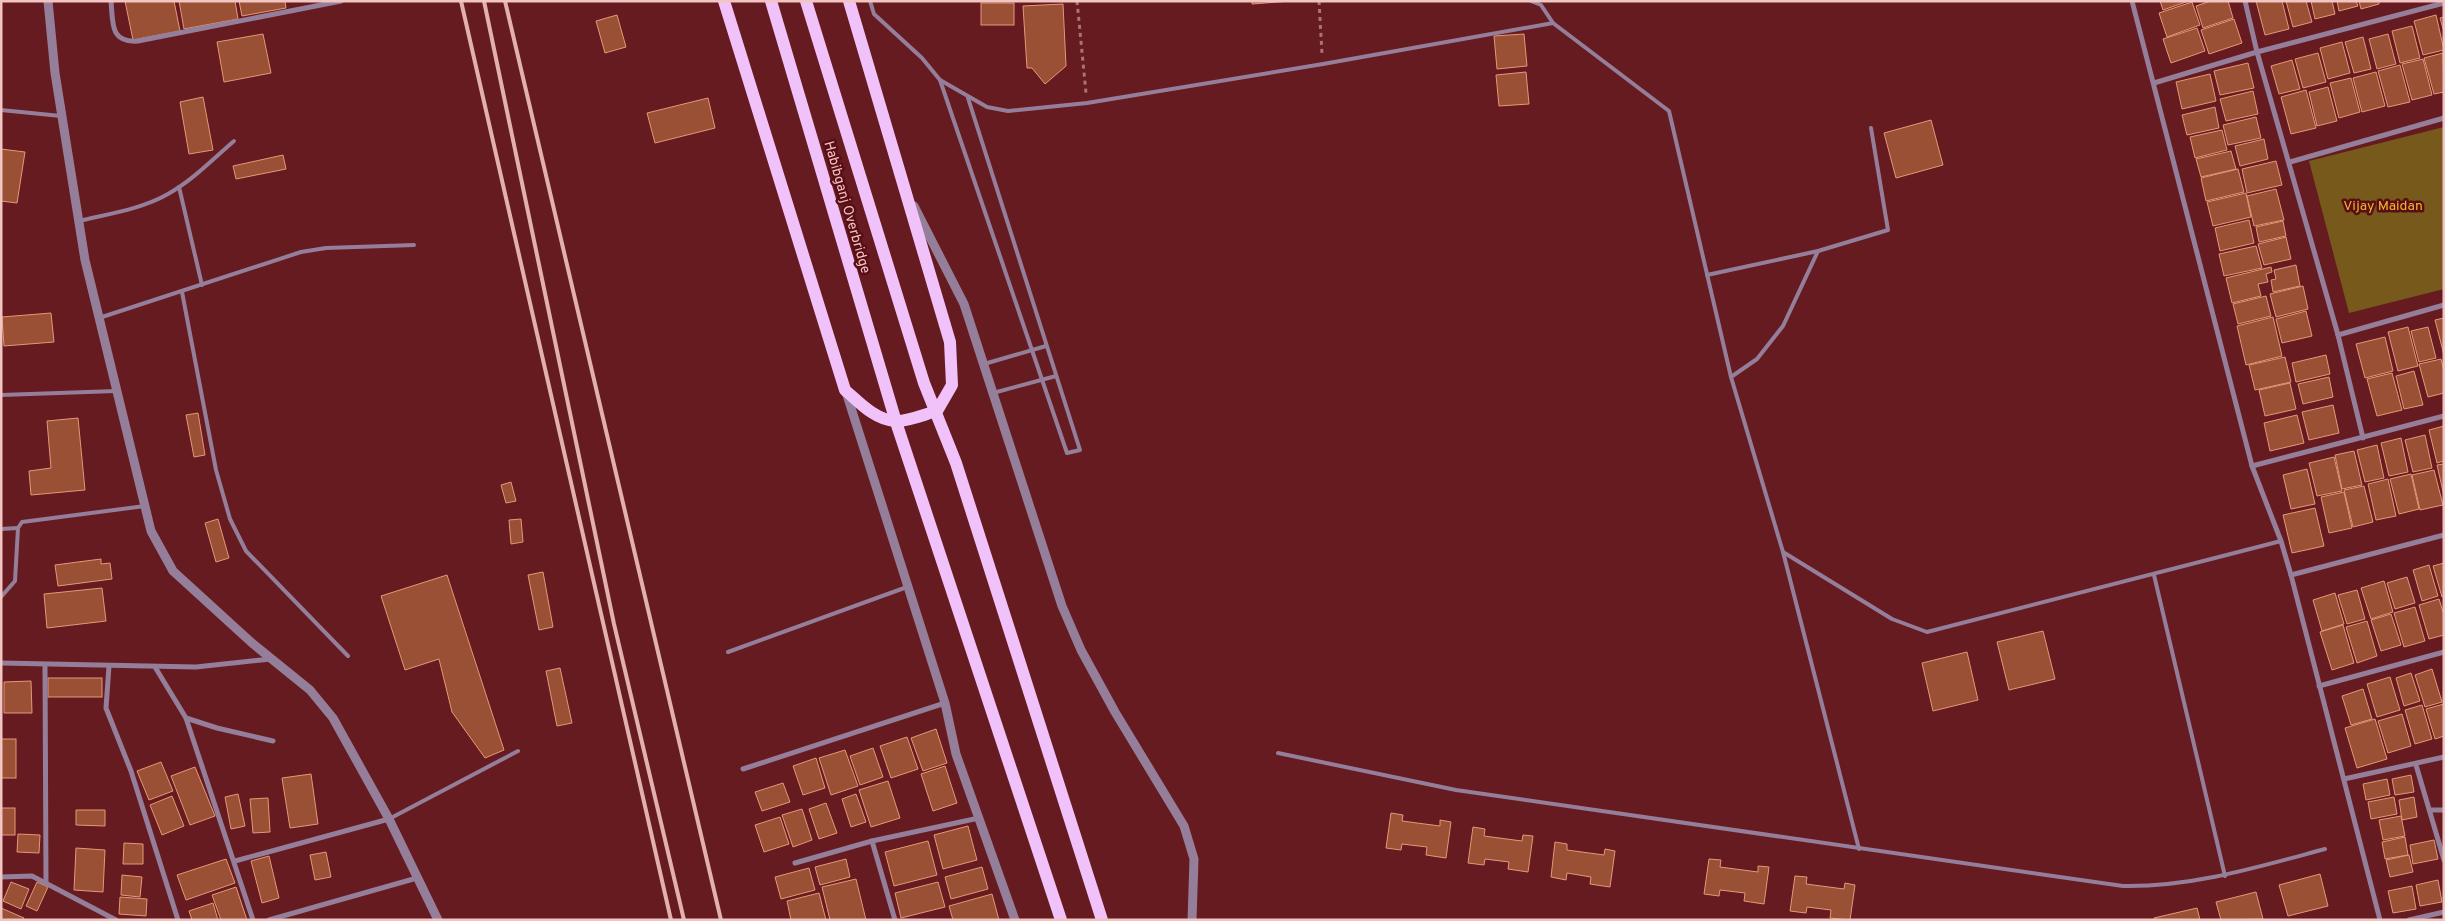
<svg xmlns="http://www.w3.org/2000/svg" width="2445" height="921" viewBox="0 0 2445 921" font-family="Overpass,sans-serif">
  <style>
    .green { fill: #77591c }
    .building { fill: #995034; stroke: #e79779 }
    .lines { fill: none; stroke-linecap: round; stroke-linejoin: round }
    .path { stroke: #ae7274; stroke-width: 3; stroke-dasharray: 4 4; stroke-linecap: butt }
    .service { stroke: #957e99; stroke-width: 4 }
    .minor { stroke: #957e99; stroke-width: 5 }
    .tertiary { stroke: #957e99; stroke-width: 9 }
    .primary { stroke: #f1c2f9; stroke-width: 12 }
    .rail { stroke: #e1b0af; stroke-width: 4 }
    .labels { text-anchor: middle; stroke-width: 5; stroke-linejoin: round; paint-order: stroke }
    .park-label { font-size: 14px; fill: #f3b42a; stroke: #590e16 }
    .street-label { font-size: 14px; fill: #f2c4c2; stroke: #590e16 }
  </style>
  <rect width="100%" height="100%" fill="#651b20"/>
  <!-- green -->
  <path class="green" d="M2444,127v162l-95,24 -40,-152z"/>
  <!-- building -->
  <g class="building">
    <path d="M125,1h49l6,30 -47,9z"/>
    <path d="M179,1h56l3,18 -54,10z"/>
    <path d="M239,1h46l1,7 -44,8z"/>
    <path d="M1252,1h39l-39,3z"/>
    <path d="M2160,1h29l-26,9z"/>
    <path d="M2211,1h17l5,17 -30,10 -7,-22z"/>
    <path d="M2256,1h26l7,28 -24,6z"/>
    <path d="M2286,1h20l6,21 -19,5z"/>
    <path d="M2311,1h21l3,13 -20,5z"/>
    <path d="M2337,1h19l2,5 -19,5z"/>
    <path d="M2359,1h20v3l-18,5z"/>
    <path d="M2192,2l8,23 -33,12 -8,-24z"/>
    <rect x="981" y="3" width="33" height="22"/>
    <path d="M1063,4l3,62 -21,18 -13,-16h-5l-4,-62z"/>
    <path d="M617,15l9,32 -21,6 -9,-32z"/>
    <path d="M2436,15l8,35 -21,5 -9,-34z"/>
    <path d="M2444,17v15l-4,-14z"/>
    <path d="M2234,19l8,24 -33,11 -8,-24z"/>
    <path d="M2412,26l8,32 -20,5 -8,-32z"/>
    <path d="M2197,28l8,23 -34,12 -8,-24z"/>
    <path d="M263,34l8,39 -47,9 -7,-40z"/>
    <path d="M1524,34l3,32 -30,3 -3,-33z"/>
    <path d="M2388,34l8,30 -19,5 -8,-30z"/>
    <path d="M2363,37l8,32 -17,4 -9,-31z"/>
    <path d="M2342,42l8,31 -22,6 -8,-31z"/>
    <path d="M2318,53l8,29 -23,6 -8,-29z"/>
    <path d="M2443,53l1,39 -10,2 -10,-36z"/>
    <path d="M2423,59l9,36 -20,5 -10,-36z"/>
    <path d="M2292,60l8,29 -21,5 -8,-28z"/>
    <path d="M2248,63l6,25 -34,7 -6,-24z"/>
    <path d="M2400,65l10,37 -22,5 -10,-36z"/>
    <path d="M1526,72l3,32 -30,2 -3,-31z"/>
    <path d="M2376,72l9,34 -23,6 -9,-34z"/>
    <path d="M2210,74l6,27 -34,8 -6,-27z"/>
    <path d="M2351,78l9,34 -21,6 -9,-35z"/>
    <path d="M2328,87l9,34 -20,5 -8,-34z"/>
    <path d="M2306,90l10,38 -25,6 -10,-37z"/>
    <path d="M2253,91l5,23 -32,7 -6,-22z"/>
    <path d="M203,97l10,53 -24,4 -9,-52z"/>
    <path d="M708,98l7,30 -60,15 -8,-30z"/>
    <path d="M2215,107l4,21 -32,7 -5,-20z"/>
    <path d="M2256,117l5,21 -33,7 -5,-20z"/>
    <path d="M1931,120l12,45 -47,13 -12,-45z"/>
    <path d="M2222,130l5,20 -32,8 -5,-21z"/>
    <path d="M2264,139l4,20 -28,7 -5,-20z"/>
    <path d="M1,149l24,3 -8,51 -16,-2z"/>
    <path d="M2231,151l5,18 -35,8 -5,-18z"/>
    <path d="M283,155l3,14 -50,10 -3,-13z"/>
    <path d="M2276,161l6,24 -35,8 -5,-24z"/>
    <path d="M2238,169l6,23 -38,9 -5,-23z"/>
    <path d="M2276,189l8,31 -30,6 -7,-30z"/>
    <path d="M2246,193l5,24 -38,9 -6,-24z"/>
    <path d="M2249,220l5,23 -34,8 -5,-23z"/>
    <path d="M2283,221l3,15 -27,6 -3,-15z"/>
    <path d="M2286,237l5,22 -27,6 -6,-21z"/>
    <path d="M2256,246l6,22 -38,8 -5,-22z"/>
    <path d="M2296,265l4,21 -27,6 -2,-12 5,-1 -2,-9z"/>
    <path d="M2271,267l1,5 -6,2 2,8 -10,2 3,12 -29,7 -6,-25z"/>
    <path d="M2303,286l5,23 -32,8 -6,-23z"/>
    <path d="M2266,296l5,20 -33,8 -5,-20z"/>
    <path d="M2306,311l6,25 -30,7 -6,-24z"/>
    <path d="M51,313l3,29 -50,4 -2,-29z"/>
    <path d="M2273,317l9,39 -36,9 -9,-39z"/>
    <path d="M2444,318v37l-9,-35z"/>
    <path d="M2408,327l10,39 -20,5 -10,-39z"/>
    <path d="M2428,327l8,31 -17,4 -8,-31z"/>
    <path d="M2385,337l8,34 -28,7 -9,-34z"/>
    <path d="M2326,355l4,19 -34,8 -4,-19z"/>
    <path d="M2285,357l6,25 -36,8 -6,-25z"/>
    <path d="M2441,359l3,12v22l-16,4 -9,-33z"/>
    <path d="M2414,371l9,34 -19,4 -8,-33z"/>
    <path d="M2392,373l10,37 -25,6 -10,-37z"/>
    <path d="M2329,377l4,20 -30,7 -5,-20z"/>
    <path d="M2290,383l6,26 -31,7 -6,-26z"/>
    <path d="M2333,405l6,28 -30,7 -7,-28z"/>
    <path d="M198,413l7,42 -11,2 -8,-42z"/>
    <path d="M2297,415l7,28 -34,8 -6,-28z"/>
    <path d="M78,418l7,72 -54,5 -2,-24 22,-3 -4,-47z"/>
    <path d="M2444,426v35l-7,2 -8,-33z"/>
    <path d="M2425,435l7,33 -19,4 -8,-32z"/>
    <path d="M2401,438l7,34 -19,4 -8,-33z"/>
    <path d="M2377,445l7,33 -19,4 -8,-32z"/>
    <path d="M2354,451l8,34 -20,4 -7,-34z"/>
    <path d="M2334,457l8,34 -25,5 -8,-33z"/>
    <path d="M2444,464v32l-7,-31z"/>
    <path d="M2307,469l8,35 -24,5 -8,-34z"/>
    <path d="M2434,470l9,35 -23,5 -8,-35z"/>
    <path d="M2411,474l8,35 -20,5 -9,-35z"/>
    <path d="M2388,479l8,37 -20,4 -8,-36z"/>
    <path d="M511,482l5,19 -10,2 -5,-18z"/>
    <path d="M2364,486l9,36 -20,5 -9,-37z"/>
    <path d="M2344,492l8,36 -23,5 -8,-36z"/>
    <path d="M2315,508l9,38 -32,7 -9,-38z"/>
    <path d="M218,519l11,39 -13,4 -11,-39z"/>
    <path d="M521,519l2,23 -12,2 -2,-24z"/>
    <path d="M101,559v5l9,-1 2,16 -54,7 -3,-21z"/>
    <path d="M2444,563v33l-2,1 -9,-31z"/>
    <path d="M2429,565l9,31 -16,5 -9,-31z"/>
    <path d="M543,572l10,55 -14,3 -11,-55z"/>
    <path d="M447,575l57,175 -19,8 -33,-46 -13,-53 -34,11 -24,-74z"/>
    <path d="M2407,577l8,26 -20,6 -8,-26z"/>
    <path d="M2384,581l9,31 -22,7 -10,-31z"/>
    <path d="M102,588l4,33 -59,7 -3,-34z"/>
    <path d="M2357,590l8,29 -18,5 -9,-29z"/>
    <path d="M2335,593l9,31 -22,7 -9,-31z"/>
    <path d="M2439,599l5,16v20l-15,4 -10,-34z"/>
    <path d="M2415,607l10,34 -21,6 -10,-34z"/>
    <path d="M2391,614l10,31 -20,6 -10,-31z"/>
    <path d="M2367,621l10,35 -20,7 -11,-36z"/>
    <path d="M2343,625l11,38 -22,7 -12,-38z"/>
    <path d="M2043,631l12,48 -46,11 -12,-48z"/>
    <path d="M1967,652l11,48 -45,11 -11,-48z"/>
    <path d="M560,668l12,55 -15,3 -11,-55z"/>
    <path d="M2432,669l10,33 -17,5 -10,-32z"/>
    <path d="M2411,673l9,28 -16,5 -8,-28z"/>
    <path d="M2390,677l10,33 -23,7 -10,-33z"/>
    <rect x="48" y="678" width="54" height="19"/>
    <path d="M31,681l1,32h-28v-31z"/>
    <path d="M2363,689l9,30 -21,6 -9,-29z"/>
    <path d="M2444,704v32l-9,3 -9,-30z"/>
    <path d="M2422,705l10,34 -17,5 -10,-34z"/>
    <path d="M2402,714l9,32 -23,7 -10,-32z"/>
    <path d="M2375,719l12,40 -30,9 -12,-40z"/>
    <path d="M936,729l11,34 -24,8 -12,-33z"/>
    <path d="M907,737l11,32 -27,9 -11,-32z"/>
    <rect x="1" y="739" width="15" height="39"/>
    <path d="M873,748l10,29 -23,8 -10,-29z"/>
    <path d="M845,750l13,36 -27,9 -12,-37z"/>
    <path d="M816,758l9,30 -22,7 -10,-29z"/>
    <path d="M161,762l12,29 -24,9 -12,-29z"/>
    <path d="M945,766l12,37 -24,8 -12,-37z"/>
    <path d="M195,767l20,49 -25,9 -19,-49z"/>
    <path d="M311,774l7,50 -28,4 -8,-50z"/>
    <path d="M2411,775l3,17 -19,3 -3,-16z"/>
    <path d="M2387,779l3,16 -24,5 -3,-16z"/>
    <path d="M888,781l12,37 -29,9 -12,-37z"/>
    <path d="M783,783l7,19 -28,9 -7,-19z"/>
    <path d="M238,794l7,32 -14,3 -6,-32z"/>
    <path d="M856,794l10,28 -15,5 -9,-28z"/>
    <path d="M172,796l12,30 -22,9 -12,-30z"/>
    <path d="M2394,797l3,17 -26,5 -3,-17z"/>
    <path d="M2414,797l3,20 -15,3 -3,-20z"/>
    <path d="M268,798l2,34 -17,1 -3,-34z"/>
    <path d="M826,803l11,30 -18,6 -10,-30z"/>
    <rect x="1" y="808" width="14" height="27"/>
    <path d="M802,809l10,31 -19,7 -11,-32z"/>
    <path d="M76,810h29v16l-29,-1z"/>
    <path d="M1391,813l12,2 -1,6 38,5v-6l11,2 -5,36 -20,-3 1,-8 -25,-3 -1,6 -15,-2z"/>
    <path d="M2401,816l4,20 -22,4 -4,-20z"/>
    <path d="M780,817l9,27 -25,8 -9,-27z"/>
    <path d="M968,826l9,34 -34,9 -9,-34z"/>
    <path d="M1473,827l12,2 -1,7 38,5 1,-6 10,1 -5,36 -20,-3 1,-7 -24,-3 -1,6 -16,-2z"/>
    <path d="M18,834l22,1 -1,18 -22,-1z"/>
    <path d="M2405,837l3,18 -23,4 -3,-17z"/>
    <path d="M2434,840l4,19 -25,5 -3,-19z"/>
    <path d="M928,841l9,34 -43,11 -9,-34z"/>
    <path d="M1555,842l12,2v6l37,5 1,-6 10,2 -5,36 -20,-3 1,-7 -24,-4 -1,7 -15,-3z"/>
    <path d="M124,843l19,1v20h-20z"/>
    <path d="M76,848l29,2 -2,42 -29,-2z"/>
    <path d="M326,852l5,25 -16,3 -5,-25z"/>
    <path d="M2409,855l4,17 -23,5 -4,-17z"/>
    <path d="M269,856l10,42 -17,5 -11,-42z"/>
    <path d="M226,859l9,24 -49,17 -9,-25z"/>
    <path d="M846,859l4,18 -30,8 -5,-18z"/>
    <path d="M1709,859l12,1 -1,7 38,5v-6l11,1 -5,37 -20,-3 1,-8 -25,-3 -1,6 -15,-2z"/>
    <path d="M982,867l6,22 -37,10 -6,-22z"/>
    <path d="M809,868l6,22 -34,9 -6,-22z"/>
    <path d="M2320,874l8,32 -40,10 -9,-31z"/>
    <path d="M122,875l20,2 -2,20 -19,-2z"/>
    <path d="M1795,876l12,1 -1,7 38,5 1,-6 10,2 -5,35 -20,-2 1,-8 -24,-3 -1,6 -16,-2z"/>
    <path d="M856,879l10,41h-36l-8,-33z"/>
    <path d="M2438,880l4,22 -22,4 -4,-21z"/>
    <path d="M11,882l18,7 -8,20 -18,-8z"/>
    <path d="M37,882l11,5 -11,24 -11,-5z"/>
    <path d="M938,882l7,25 -44,11 -6,-25z"/>
    <path d="M2412,886l4,23 -23,4 -5,-22z"/>
    <path d="M236,887l11,33h-26l-9,-25z"/>
    <path d="M2256,892l7,27 -42,1 -5,-18z"/>
    <path d="M819,893l7,27h-35l-4,-19z"/>
    <path d="M992,894l7,26h-46l-4,-14z"/>
    <path d="M120,897l27,2 -1,17 -27,-2z"/>
    <path d="M213,903l5,17h-26l-3,-9z"/>
    <path d="M1,908l23,10 -1,2h-22z"/>
    <path d="M2197,908l3,12h-46v-2z"/>
  </g>
  <g class="lines">
    <!-- path -->
    <g class="path">
      <path d="M1077,1l9,92"/>
      <path d="M1319,1l3,53"/>
    </g>
    <!-- service -->
    <g class="service">
      <path d="M870,1l4,13 48,44 18,22 47,27 21,4 79,-8 236,-39 230,-41"/>
      <path d="M1531,1l10,4 12,18 116,88 62,266 52,175 76,297"/>
      <path d="M940,80l127,373 13,-3 -112,-352"/>
      <path d="M1,110l60,6"/>
      <path d="M179,187l23,98"/>
      <path d="M79,221c29,-7 63,-12 89,-27 25,-14 45,-35 66,-53"/>
      <path d="M1707,275l111,-24 70,-21 -17,-102"/>
      <path d="M182,292l34,178 14,49 16,32 102,105"/>
      <path d="M99,318l202,-66 25,-4 88,-3"/>
      <path d="M984,364l62,-18"/>
      <path d="M1731,377l26,-18 26,-33 35,-75"/>
      <path d="M993,393l63,-17"/>
      <path d="M1,395l115,-4"/>
      <path d="M1,529l17,-1"/>
      <path d="M1783,552l109,67 35,13 354,-91"/>
      <path d="M2154,575l71,301"/>
      <path d="M1,597l14,-16 3,-53 4,-6 123,-16"/>
      <path d="M728,652l179,-65"/>
      <path d="M1278,753l178,37 667,96c70,1 135,-19 202,-37"/>
      <path d="M389,819l129,-68"/>
    </g>
    <!-- minor -->
    <g class="minor">
      <path d="M111,1c2,23 -1,42 27,40l203,-40"/>
      <path d="M2132,1l120,465 29,75 10,34 89,345"/>
      <path d="M2245,1l12,51 81,283 25,103"/>
      <path d="M2154,83l103,-31 187,-49"/>
      <path d="M2290,162l154,-44"/>
      <path d="M2338,335l106,-30"/>
      <path d="M2252,466l192,-50"/>
      <path d="M2291,575l153,-40"/>
      <path d="M1,663l195,4 75,-8"/>
      <path d="M45,665l1,217"/>
      <path d="M109,666l-3,42 25,63 47,149"/>
      <path d="M155,667l31,51 31,10 56,13"/>
      <path d="M2319,686l125,-34"/>
      <path d="M186,718l67,202"/>
      <path d="M2416,765l28,95"/>
      <path d="M743,769l202,-66"/>
      <path d="M2344,779l100,-22"/>
      <path d="M2431,810h13"/>
      <path d="M872,841l23,79"/>
      <path d="M235,861l154,-42"/>
      <path d="M795,863l77,-22 107,-23"/>
      <path d="M1,877l31,-1 84,44"/>
      <path d="M269,920l148,-42"/>
      <path d="M2409,920l35,-8"/>
    </g>
    <!-- tertiary -->
    <g class="tertiary">
      <path d="M48,1l7,72 30,187 66,271 22,40 79,72 58,47 23,28 56,101 49,101"/>
      <path d="M914,206l50,98 98,302 19,44 34,62 69,114 10,33 -2,61"/>
      <path d="M846,392l99,311 11,51 59,166"/>
    </g>
    <!-- primary -->
    <g class="primary">
      <path d="M724,1l121,389c14,12 30,30 50,31 12,1 30,-7 42,-10l15,-26 -2,-43 -101,-341"/>
      <path d="M771,1l125,421 165,498"/>
      <path d="M806,1l118,382 32,80 146,457"/>
    </g>
    <!-- rail -->
    <g class="rail">
      <path d="M461,1l210,919"/>
      <path d="M484,1l130,623 70,296"/>
      <path d="M505,1l216,919"/>
    </g>
  </g>
  <g class="labels">
    <!-- park labels -->
    <g class="park-label">
      <text x="2383" y="210">Vijay Maidan</text>
    </g>
    <!-- street labels -->
    <g class="street-label">
      <text transform="translate(848 207) rotate(74)" y="5">Habibganj Overbridge</text>
    </g>
  </g>
  <!-- border -->
  <rect width="2445" height="921" fill="none" stroke="#f2c4c2" stroke-width="5"/>
</svg>
